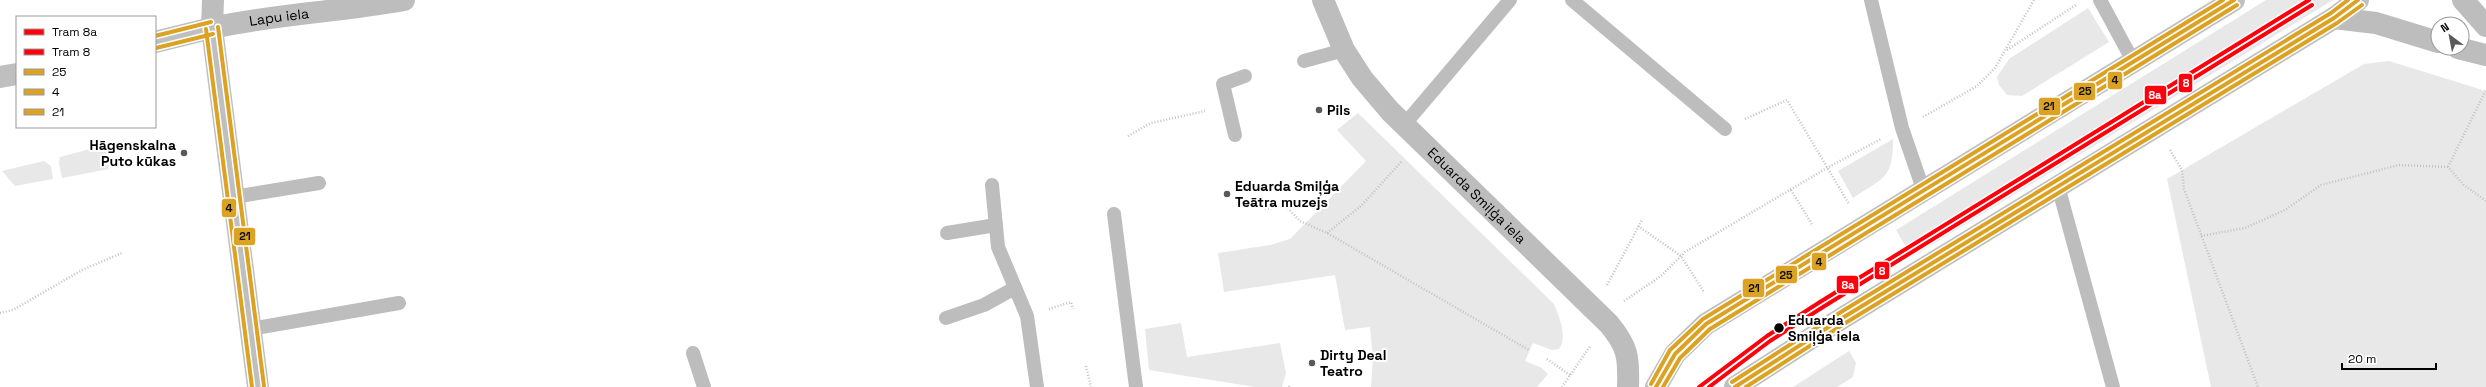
<svg xmlns="http://www.w3.org/2000/svg" width="2486" height="387" viewBox="0 0 2486 387" font-family="'Space Grotesk',sans-serif">
  <style>
    .green { fill: #e8e8e8 }
    .lines { fill: none; stroke-linecap: round; stroke-linejoin: round }
    .path { stroke: #c2c2c2; stroke-width: 2.5; stroke-dasharray: 1 2; stroke-linecap: butt }
    .lane { stroke: #bdbdbd; stroke-width: 14 }
    .street { stroke: #bdbdbd; stroke-width: 22 }
    .secondary { stroke: #bfbfbf; stroke-width: 22 }
    .bus-1-casing { stroke: #fff; stroke-width: 7 }
    .bus-2-casing { stroke: #fff; stroke-width: 7 }
    .bus-3-casing { stroke: #fff; stroke-width: 7 }
    .bus-1 { stroke: #dca223; stroke-width: 4 }
    .bus-2 { stroke: #dca223; stroke-width: 4 }
    .bus-3 { stroke: #dca223; stroke-width: 4 }
    .tram-1-casing { stroke: #fff; stroke-width: 7 }
    .tram-2-casing { stroke: #fff; stroke-width: 7 }
    .tram-1 { stroke: #ff000c; stroke-width: 4 }
    .tram-2 { stroke: #ff000c; stroke-width: 4 }
    .poi-dot { fill: #595959; stroke: #fff; stroke-width: 1.5 }
    .stop-dot { fill: #000; stroke: #fff; stroke-width: 1.5 }
    .labels { text-anchor: middle; stroke-width: 4; stroke-linejoin: round; paint-order: stroke }
    .street-label { font-size: 14px; fill: #000; stroke: #fff }
    .poi-label { font-size: 14px; font-weight: bold; fill: #000; stroke: #fff; text-anchor: start }
    .stop-label { font-size: 14px; font-weight: bold; fill: #000; stroke: #fff; text-anchor: start }
    .line-badge { stroke: #fff; stroke-width: 1.5 }
    .badge-label { font-size: 11px; text-anchor: middle; font-weight: bold; fill: #fff }
    .pale-badge-label { font-size: 11px; text-anchor: middle; font-weight: bold; fill: #111 }
  </style>
  <rect width="100%" height="100%" fill="#fff"/>
  <!-- green -->
  <g class="green">
    <path d="M2266,0h67l-421,257 -16,-27z"/>
    <path d="M2088,8l21,34 -87,54 -15,-1 -8,-10 -2,-8 12,-18z"/>
    <path d="M2389,61l97,30v296h-275l-44,-208 197,-115z"/>
    <path d="M1358,113l196,191c5,13 14,32 5,45l-7,1 -19,-7 -8,18 17,7 6,6 -11,13h-166l2,-29 -3,-31 -25,3 -10,-55 -111,17 -6,-39 52,-8 20,-6 76,-78 -29,-31z"/>
    <path d="M1893,139c0,40 -9,38 -40,59l-15,-27z"/>
    <path d="M105,145l4,24 -47,9 -3,-15 1,-6z"/>
    <path d="M44,161l7,5 2,13 -38,7 -13,-15z"/>
    <path d="M1181,323l6,34 93,-14 6,30 -4,14h-27l-106,-17 -4,-41z"/>
    <path d="M1849,351l7,12 -3,14 -16,10h-44z"/>
  </g>
  <g class="lines">
    <!-- path -->
    <g class="path">
      <path d="M2007,50l69,-45"/>
      <path d="M1923,117l54,-31 18,-18 39,-68"/>
      <path d="M1745,119l42,-19 62,104"/>
      <path d="M1128,136l23,-13 54,-12"/>
      <path d="M2170,150l12,20 2,19 74,198"/>
      <path d="M2448,167l38,-77"/>
      <path d="M1791,190l22,36"/>
      <path d="M1265,209l21,-3 14,15 27,12 202,117"/>
      <path d="M1638,226l43,30 23,36"/>
      <path d="M1327,233l34,-27 41,-45"/>
      <path d="M2201,236l44,-8 40,-18 36,-25 78,-20 49,2 16,18 22,16"/>
      <path d="M1607,285l35,-65"/>
      <path d="M1624,301l37,-25 24,-24 142,-84 54,-29"/>
      <path d="M1049,309l22,-7 2,7"/>
      <path d="M0,313l13,-3 69,-40 40,-17"/>
      <path d="M1547,359l23,16"/>
      <path d="M1086,366l5,21"/>
      <path d="M1289,387l1,-2"/>
      <path d="M1562,387l29,-42"/>
    </g>
    <!-- lane -->
    <g class="lane">
      <path d="M1572,0l153,129"/>
      <path d="M1871,0l31,128 21,61"/>
      <path d="M2100,0l34,63"/>
      <path d="M1304,61l40,-11"/>
      <path d="M1404,125l106,-125"/>
      <path d="M1235,135l-12,-51 22,-8"/>
      <path d="M992,185l6,62 29,69 10,71"/>
      <path d="M2058,186l55,201"/>
      <path d="M234,197l85,-14"/>
      <path d="M1114,214l22,173"/>
      <path d="M947,233l49,-8"/>
      <path d="M946,318l38,-13 31,-17"/>
      <path d="M250,329l149,-26"/>
      <path d="M693,353l11,34"/>
    </g>
    <!-- street -->
    <g class="street">
      <path id="s1" d="M213,0l-1,28c63,-14 128,-16 192,-28"/>
      <path id="s2" d="M1323,0l21,50 18,28 28,33 219,213c19,23 20,33 19,63"/>
      <path d="M2463,0l23,26"/>
      <path d="M2334,18l42,5 62,19"/>
      <path d="M2458,48l28,7"/>
    </g>
    <!-- secondary -->
    <g class="secondary">
      <path d="M155,42l57,-14 46,359"/>
      <path d="M0,77l17,-3"/>
      <path d="M1656,387l19,-33 31,-30 528,-324"/>
      <path d="M1735,387l109,-70 490,-299 24,-18"/>
    </g>
    <!-- bus-1 casing -->
    <g class="bus-1-casing">
      <g id="bus-1">
        <path d="M1656,387l19,-33 31,-30 528,-324"/>
        <path d="M1735,387l109,-70 490,-299 24,-18"/>
      </g>
    </g>
    <!-- bus-2 casing -->
    <g class="bus-2-casing">
      <g id="bus-2">
        <path d="M206,29l46,358"/>
        <path d="M156,48l57,-14"/>
        <path d="M1663,387l17,-29 30,-29 527,-324"/>
        <path d="M1746,387l101,-65 490,-299 25,-18"/>
      </g>
    </g>
    <!-- bus-3 casing -->
    <g class="bus-3-casing">
      <g id="bus-3">
        <path d="M218,27l46,359"/>
        <path d="M155,36l56,-14"/>
        <path d="M1732,382l109,-70 490,-299 17,-13"/>
        <path d="M1651,384l19,-34 33,-31 520,-319"/>
      </g>
    </g>
    <!-- bus-1 -->
    <use href="#bus-1" class="bus-1"/>
    <!-- bus-2 -->
    <use href="#bus-2" class="bus-2"/>
    <!-- bus-3 -->
    <use href="#bus-3" class="bus-3"/>
    <!-- tram-1 casing -->
    <g class="tram-1-casing">
      <path id="tram-1" d="M1699,387l68,-51 53,-34 489,-302"/>
    </g>
    <!-- tram-2 casing -->
    <g class="tram-2-casing">
      <path id="tram-2" d="M1709,387l61,-46 53,-34 489,-302"/>
    </g>
    <!-- tram-1 -->
    <use href="#tram-1" class="tram-1"/>
    <!-- tram-2 -->
    <use href="#tram-2" class="tram-2"/>
  </g>
  <!-- markers -->
  <g class="poi-dot">
    <circle cx="1319" cy="110" r="4"/>
    <circle cx="184" cy="153" r="4"/>
    <circle cx="1227" cy="194" r="4"/>
    <circle cx="1312" cy="363" r="4"/>
  </g>
  <circle class="stop-dot" cx="1779" cy="328" r="5.5"/>
  <g class="labels">
    <!-- street labels -->
    <g class="street-label">
      <text dy="5" stroke="none"><textPath href="#s1" startOffset="96">Lapu iela</textPath></text>
      <text dy="5" stroke="none"><textPath href="#s2" startOffset="252">Eduarda Smiļģa iela</textPath></text>
    </g>
    <!-- poi labels -->
    <g class="poi-label">
      <text x="1327" y="115">Pils</text>
      <text x="176" y="150" text-anchor="end">Hāgenskalna<tspan x="176" dy="16">Puto kūkas</tspan></text>
      <text x="1235" y="191">Eduarda Smiļģa<tspan x="1235" dy="16">Teātra muzejs</tspan></text>
      <text x="1320" y="360">Dirty Deal<tspan x="1320" dy="16">Teatro</tspan></text>
    </g>
    <!-- stop labels -->
    <g class="stop-label">
      <text x="1788" y="325">Eduarda<tspan x="1788" dy="16">Smiļģa iela</tspan></text>
    </g>
  </g>
  <g class="line-badge">
    <rect x="2107" y="71" width="16" height="19" rx="4" fill="#dca223"/>
    <rect x="2178" y="73" width="15" height="20" rx="4" fill="#ff000c"/>
    <rect x="2073" y="82" width="23" height="19" rx="4" fill="#dca223"/>
    <rect x="2144" y="85" width="23" height="20" rx="4" fill="#ff000c"/>
    <rect x="2038" y="97" width="23" height="19" rx="4" fill="#dca223"/>
    <rect x="221" y="198" width="16" height="20" rx="4" fill="#dca223"/>
    <rect x="233" y="227" width="23" height="19" rx="4" fill="#dca223"/>
    <rect x="1811" y="252" width="16" height="19" rx="4" fill="#dca223"/>
    <rect x="1874" y="261" width="16" height="19" rx="4" fill="#ff000c"/>
    <rect x="1775" y="265" width="23" height="19" rx="4" fill="#dca223"/>
    <rect x="1836" y="275" width="23" height="19" rx="4" fill="#ff000c"/>
    <rect x="1742" y="278" width="23" height="20" rx="4" fill="#dca223"/>
  </g>
  <g class="badge-label">
    <text x="2186" y="87">8</text>
    <text x="2155" y="99">8a</text>
    <text x="1882" y="275">8</text>
    <text x="1848" y="289">8a</text>
  </g>
  <g class="pale-badge-label">
    <text x="2115" y="84">4</text>
    <text x="2085" y="95">25</text>
    <text x="2049" y="110">21</text>
    <text x="229" y="212">4</text>
    <text x="245" y="240">21</text>
    <text x="1819" y="266">4</text>
    <text x="1786" y="279">25</text>
    <text x="1754" y="292">21</text>
  </g>
  <!-- legend -->
  <rect x="16" y="16" width="140" height="112" fill="#ffffff" stroke="#999999"/>
  <rect x="24" y="29" width="20" height="6" fill="#ff000c" stroke="#999999"/>
  <text x="52" y="36" font-size="12" fill="#000000">Tram 8a</text>
  <rect x="24" y="49" width="20" height="6" fill="#ff000c" stroke="#999999"/>
  <text x="52" y="56" font-size="12" fill="#000000">Tram 8</text>
  <rect x="24" y="69" width="20" height="6" fill="#dca223" stroke="#999999"/>
  <text x="52" y="76" font-size="12" fill="#000000">25</text>
  <rect x="24" y="89" width="20" height="6" fill="#dca223" stroke="#999999"/>
  <text x="52" y="96" font-size="12" fill="#000000">4</text>
  <rect x="24" y="109" width="20" height="6" fill="#dca223" stroke="#999999"/>
  <text x="52" y="116" font-size="12" fill="#000000">21</text>
  <!-- north arrow -->
  <g transform="translate(2450 36) rotate(328)"><circle r="19" fill="#ffffff" stroke="#999999"/>
  <path d="M0-3L7 15L0 10L-7 15Z" fill="#595959"/>
  <text y="-6" font-size="11" font-weight="bold" text-anchor="middle" fill="#000000">N</text>
  </g>
  <!-- scale -->
  <path d="M2342 363v6h94v-6" fill="none" stroke="#000000" stroke-width="2"/>
  <text x="2348" y="363" font-size="12" fill="#000000" stroke="#ffffff" stroke-width="3" paint-order="stroke">20 m</text>
</svg>
